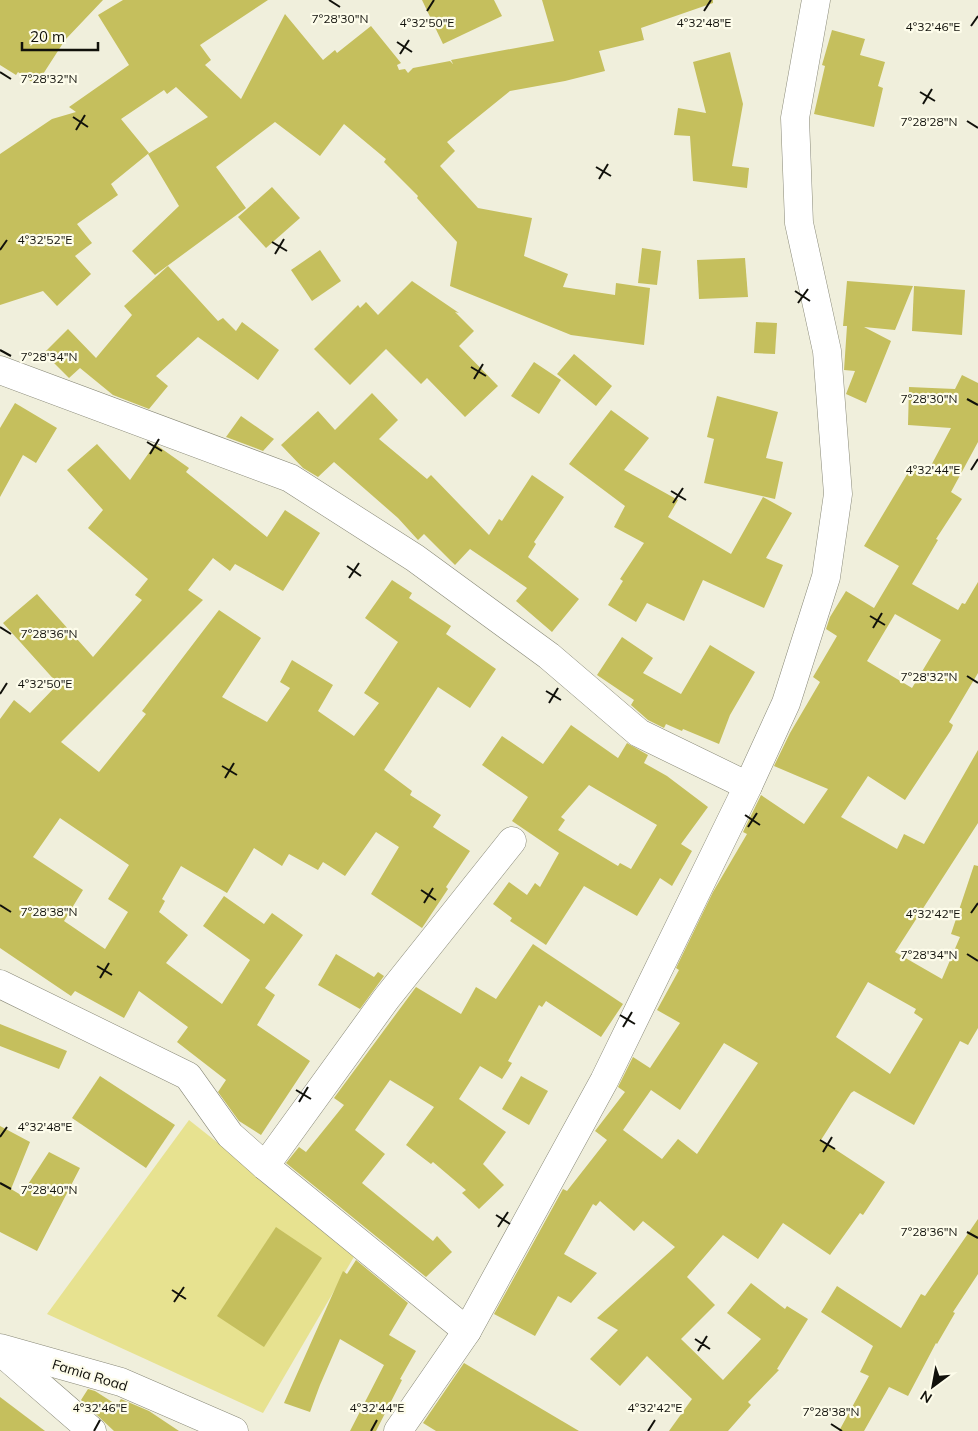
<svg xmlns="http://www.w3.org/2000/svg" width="978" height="1431" viewBox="0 0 978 1431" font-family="Mulish,sans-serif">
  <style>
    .green { fill: #e7e290 }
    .building { fill: #c5bf5d; fill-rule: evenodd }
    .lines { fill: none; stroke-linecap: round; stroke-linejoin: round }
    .minor-casing { stroke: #898978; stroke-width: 29 }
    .minor { stroke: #fff; stroke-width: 28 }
    .ticks { fill: none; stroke: #11110b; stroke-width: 2 }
    .labels { text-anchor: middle; stroke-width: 4.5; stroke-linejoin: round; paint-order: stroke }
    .street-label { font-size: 14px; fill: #11110b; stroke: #fdfcea }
    .ticks-label { font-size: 12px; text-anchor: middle; fill: #11110b; stroke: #fdfcea; stroke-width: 4.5; stroke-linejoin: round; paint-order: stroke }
  </style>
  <rect width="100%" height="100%" fill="#f0efdc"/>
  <!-- green -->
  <path class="green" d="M189,1120l154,122 12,13 -92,158 -216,-99z"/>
  <!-- building -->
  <g class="building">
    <path d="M0,0h103l-38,40 -29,45 -18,-13 -2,3 -16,-10z"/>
    <path d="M123,0h145l-68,45 11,15 -6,5 36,34 44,-85 38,46 12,-10 2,3 34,-27 30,37 -4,2 2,5 6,-1 3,4 5,-5 37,-7 3,3 -2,-4 103,-19 -12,-41h171v3l-72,25 3,12 -45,11 6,20 -40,10 -55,10 -63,51 8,9 -15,15 38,42 54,10 -8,38 44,18 -5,13 52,8 1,-12 34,5 -6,57 -73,-10 -121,-49 7,-44 -40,-44 1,-2 -34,-34 2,-3 -42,-35 -24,32 -45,-34 -59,45 30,41 -91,67 -23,-24 47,-45 -31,-52 60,-37 -32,-30 -9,7 -3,-4 -43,29 28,34 -38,31 7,11 -41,29 15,19 -17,13 16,18 -34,32 -14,-15 -43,14v-151l52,-35 24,-7 -7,-5 60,-42 -31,-50z"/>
    <path d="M422,0h72l8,16 -59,28z"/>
    <path d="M832,30l33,9 -5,16 25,7 -7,24 5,2 -9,39 -60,-13 11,-48 -3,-1z"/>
    <path d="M730,52l13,52 -11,62 17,2 -2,20 -54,-7 -3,-45 -16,-1 4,-27 28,5 -13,-51z"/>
    <path d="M272,187l28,31 -34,30 -28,-31z"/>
    <path d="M642,248l19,3 -4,34 -19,-2z"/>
    <path d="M320,250l21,31 -29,20 -21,-31z"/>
    <path d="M745,258l3,39 -49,2 -2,-39z"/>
    <path d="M168,266l50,55 5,-3 13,13 6,-9 37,28 -21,30 -60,-43 -42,39 12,10 -19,23 -36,-14 -33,-27 -11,10 -25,-25 24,-24 28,29 36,-43 -8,-9z"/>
    <path d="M412,281l47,32 -4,-1 19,19 -15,15 39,40 -33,31 -38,-39 -6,6 -35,-35 -36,36 -36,-36 44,-44 2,3 6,-6 12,13z"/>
    <path d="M847,281l66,5 -18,44 -31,-3 27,14 -25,62 -20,-9 9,-23 -11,-1 3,-44h-4z"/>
    <path d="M914,286l51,4 -3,45 -50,-4z"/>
    <path d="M756,322l21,1 -2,31 -21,-1z"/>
    <path d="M574,354l38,32 -16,20 -39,-32z"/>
    <path d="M534,362l27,18 -22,34 -28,-18z"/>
    <path d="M962,375l16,8v59l-27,50 11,7 -26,40 2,1 -26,44 46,26 4,-7 3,1 13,-22v91l-29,49 4,3 -2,5 -46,70 -37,-24 -27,41 56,32 7,-15 20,10 54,-94v73l-83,129 47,27 18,-42 -9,-3 23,-69 4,1v162l-10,17 -8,-4 -46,84 -60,-34 -3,2 -30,47 64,42 -22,33 -3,-2 -30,42 -47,-32 -25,36 -35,-24 -36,42 28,28 -34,34 42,41 38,-41 -34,-26 24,-30 34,26 2,-3 21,13 -31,50 2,1 -31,32 3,3 -23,26h-59l23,-32 -45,-43 -27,30 -30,-27 28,-29 -21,-12 78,-71 -32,-26 -9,10 -34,-30 -4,5 -3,-2 -29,50 33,19 -26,30 -13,-7 -23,40 -41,-22 69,-125 4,2 40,-51 -12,-9 30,-39 -7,-5 15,-30 17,11 30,-45 -23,-13 22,-40 -3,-2 37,-76 34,-58 -4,-2 18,-37 43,29 24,-35 -54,-23 16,-33 30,-51 -7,-5 24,-41 -11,-7 4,-12 16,-26 28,17 25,-42 -35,-20 48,-80 14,9 25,-47 -43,-3 1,-38 46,2zM895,614l46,26 -29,48 -45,-27zM868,982l48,27 -2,4 9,6 -33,55 -54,-37zM724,1043l34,20 -61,91 -19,-15 -16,20 -39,-29 28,-40 29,20z"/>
    <path d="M372,393l26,27 -19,19 48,40 4,-4 58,60 10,-16 3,2 30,-46 32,22 -30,45 2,2 -8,13 51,42 -27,33 -36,-31 11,-13 -57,-39 -15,16 -31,-31 -6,6 -20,-22 -64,-56 -16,15 -15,-9 -22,-23 37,-34 17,19z"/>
    <path d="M717,396l61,16 -12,46 17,4 -8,37 -71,-16 10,-44 -7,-2z"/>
    <path d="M15,403l42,25 -21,35 -13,-8 -23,42v-69z"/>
    <path d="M611,410l38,28 -25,32 54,30 -10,17 63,37 32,-57 29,16 -26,45 17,7 -19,43 -61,-28 -19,41 -37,-18 -11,19 -28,-17 15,-24 -3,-2 24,-36 -30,-16 11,-21 -56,-42z"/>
    <path d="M241,416l33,23 -11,12 -37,-14z"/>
    <path d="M97,444l33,36 25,-36 34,24 -3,4 81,65 18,-27 35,23 -37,58 -48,-27 -5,7 -17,-13 -25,32 15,10 -142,142 38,30 47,-58 -4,-3 77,-101 42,28 -39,59 45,25 23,-34 -10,-6 12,-22 41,25 -15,26 36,25 25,-33 -15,-10 34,-51 -33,-24 27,-38 20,13 -3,5 42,28 -5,8 50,35 -26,39 -32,-21 -54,83 28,21 -2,4 31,20 -8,12 37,24 -24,36 2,2 -26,39 -51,-34 28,-47 -23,-15 -31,44 -22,-14 -5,8 -29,-16 -7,12 -28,-18 -27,45 -46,-27 -19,33 3,2 -6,11 29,23 -22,28 56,41 28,-44 -47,-34 21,-30 40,28 8,-11 31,22 -38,53 10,7 -18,30 53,36 -49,74 -22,-14 -21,-29 8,-12 -49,-38 11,-15 -49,-36 -15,27 -49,-27 -4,5 -71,-48v-229l14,-19 16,13 28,-29 -55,-61 34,-29 56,63 49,-57 -7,-5 13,-16 -60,-51 15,-18 -36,-40zM60,818l69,47 -21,34 20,13 -23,37 -41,-28 19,-31 -50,-33z"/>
    <path d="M622,637l31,21 -10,15 38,21 29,-49 45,27 -25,43 -11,29 -36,-15 -1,2 -16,-7 -2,4 -16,-8 -17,-15 3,-5 -37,-25z"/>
    <path d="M571,725l47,33 9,-15 21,12 -4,8 23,13 41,31 -27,37 11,7 -20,35 -12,-8 -23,38 -53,-30 -38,59 -36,-24 2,-3 -19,-14 16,-22 18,13 8,-12 5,4 19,-34 -47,-32 16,-24 -46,-32 20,-29 41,28zM589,785l68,40 -26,44 -11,-6 -2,3 -60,-36 7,-10 -4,-3z"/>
    <path d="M533,944l90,60 -22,33 -55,-36 -4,6 -3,-2 -31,56 4,2 -10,16 -22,-13 -21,33 47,33 -23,32 21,21 -25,24 -17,-16 4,-3 -33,-28 -2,2 -25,-19 28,-38 -44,-27 -35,50 30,24 -23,29 71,58 4,-5 15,16 -26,25 -140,-114 13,-16 7,5 38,-47 -10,-7 82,-111 45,27 15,-27 20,12z"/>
    <path d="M336,954l38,23 4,-5 6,4 -24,33 -42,-24z"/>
    <path d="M0,1024l67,27 -8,18 -59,-23z"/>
    <path d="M100,1076l75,49 -29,43 -74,-50z"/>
    <path d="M521,1076l27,15 -19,34 -27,-16z"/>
    <path d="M0,1126l30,16 -19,47 10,6 28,-43 31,16 -43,83 -37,-19z"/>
    <path d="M978,1219v55l-25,38 2,1 -18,31 -1,-1 -28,53 -19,-9 -25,44h-25l30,-55 -9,-4 13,-26 -52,-34 16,-26 64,42 20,-34 4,2z"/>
    <path d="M276,1227l46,31 -58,89 -47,-31z"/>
    <path d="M356,1260l52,43 -19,32 27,16 -16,28 2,1 -26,51h-26l34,-66 -44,-26 -20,46 -10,27 -26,-9 59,-132 4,3z"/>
    <path d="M464,1363l115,68h-143l-13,-8z"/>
    <path d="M88,1389l7,2 22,14 4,-6 28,12 30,20h-65l-33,-31z"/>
    <path d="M0,1397l45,34h-45z"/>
  </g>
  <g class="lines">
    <!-- minor casing -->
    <g class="minor-casing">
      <g id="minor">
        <path d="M0,370l290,108 125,80 134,98 90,77 109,53"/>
        <path d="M0,984l188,92 42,59 35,31 202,165"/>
        <path d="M265,1166l121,-167 126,-158"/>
        <path d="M0,1348l121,34 113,49"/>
        <path d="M1,1352l91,79"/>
        <path d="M398,1431l69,-100 137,-250 144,-295 38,-83 40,-126 12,-83 -11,-143 -28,-128 -4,-105 21,-118"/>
      </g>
    </g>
    <!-- minor -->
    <use href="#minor" class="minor"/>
  </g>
  <!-- ticks -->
  <path class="ticks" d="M329,0l11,7M427,11l7,-11M704,11l7,-11M971,26l7,-10M397,42l15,10M400,54l9,-14M0,72l11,7M920,92l15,9M923,104l9,-15M73,117l15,10M967,121l11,7M76,130l9,-15M596,167l15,9M599,179l9,-15M272,242l15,9M0,250l7,-10M275,254l9,-15M795,291l15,10M798,303l10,-14M0,350l11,6M471,367l15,9M474,379l9,-15M967,399l11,6M147,442l15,9M150,454l9,-15M971,470l7,-11M671,491l15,9M673,503l10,-15M347,566l14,10M349,578l10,-15M870,616l15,9M0,627l11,7M873,628l9,-15M967,676l11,7M546,691l15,9M0,694l7,-11M549,703l9,-15M222,766l15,9M225,778l9,-15M745,815l15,10M748,827l9,-14M421,890l15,10M424,903l9,-15M0,905l11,7M971,913l7,-10M967,954l11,7M97,966l15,9M100,978l9,-15M620,1015l15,9M623,1027l9,-15M296,1090l15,9M299,1102l9,-15M0,1137l7,-10M820,1140l15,9M823,1152l9,-15M0,1183l11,6M496,1215l14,9M498,1227l10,-15M967,1232l11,6M172,1290l14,9M174,1302l10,-15M695,1339l15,10M698,1351l9,-15M831,1424l11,7M94,1431l6,-11M371,1431l6,-11M648,1431l7,-11"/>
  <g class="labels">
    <!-- street labels -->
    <g class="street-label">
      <text transform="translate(90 1375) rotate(17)" y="5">Famia Road</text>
    </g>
  </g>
  <g class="ticks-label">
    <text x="340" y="23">7°28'30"N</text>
    <text x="427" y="27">4°32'50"E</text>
    <text x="704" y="27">4°32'48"E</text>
    <text x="933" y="31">4°32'46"E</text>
    <text x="49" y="83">7°28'32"N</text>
    <text x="929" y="126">7°28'28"N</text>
    <text x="45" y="244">4°32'52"E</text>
    <text x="49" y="361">7°28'34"N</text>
    <text x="929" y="403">7°28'30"N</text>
    <text x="933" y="474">4°32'44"E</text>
    <text x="49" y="638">7°28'36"N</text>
    <text x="929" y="681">7°28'32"N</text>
    <text x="45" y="688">4°32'50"E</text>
    <text x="49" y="916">7°28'38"N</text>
    <text x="933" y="918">4°32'42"E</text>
    <text x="929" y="959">7°28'34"N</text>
    <text x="45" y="1131">4°32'48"E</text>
    <text x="49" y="1194">7°28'40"N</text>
    <text x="929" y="1236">7°28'36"N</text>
    <text x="100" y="1412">4°32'46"E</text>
    <text x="377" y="1412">4°32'44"E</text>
    <text x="655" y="1412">4°32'42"E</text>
    <text x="831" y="1416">7°28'38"N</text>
  </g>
  <!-- north arrow -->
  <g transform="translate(933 1386) rotate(212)" stroke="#fdfcea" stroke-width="4" paint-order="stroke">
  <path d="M0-4L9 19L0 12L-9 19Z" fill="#11110b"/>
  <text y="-8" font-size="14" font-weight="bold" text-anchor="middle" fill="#11110b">N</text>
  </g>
  <!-- scale -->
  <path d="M22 42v8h76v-8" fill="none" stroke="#11110b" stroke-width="2.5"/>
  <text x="30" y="42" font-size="15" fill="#11110b" stroke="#fdfcea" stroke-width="4" paint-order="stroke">20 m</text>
</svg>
